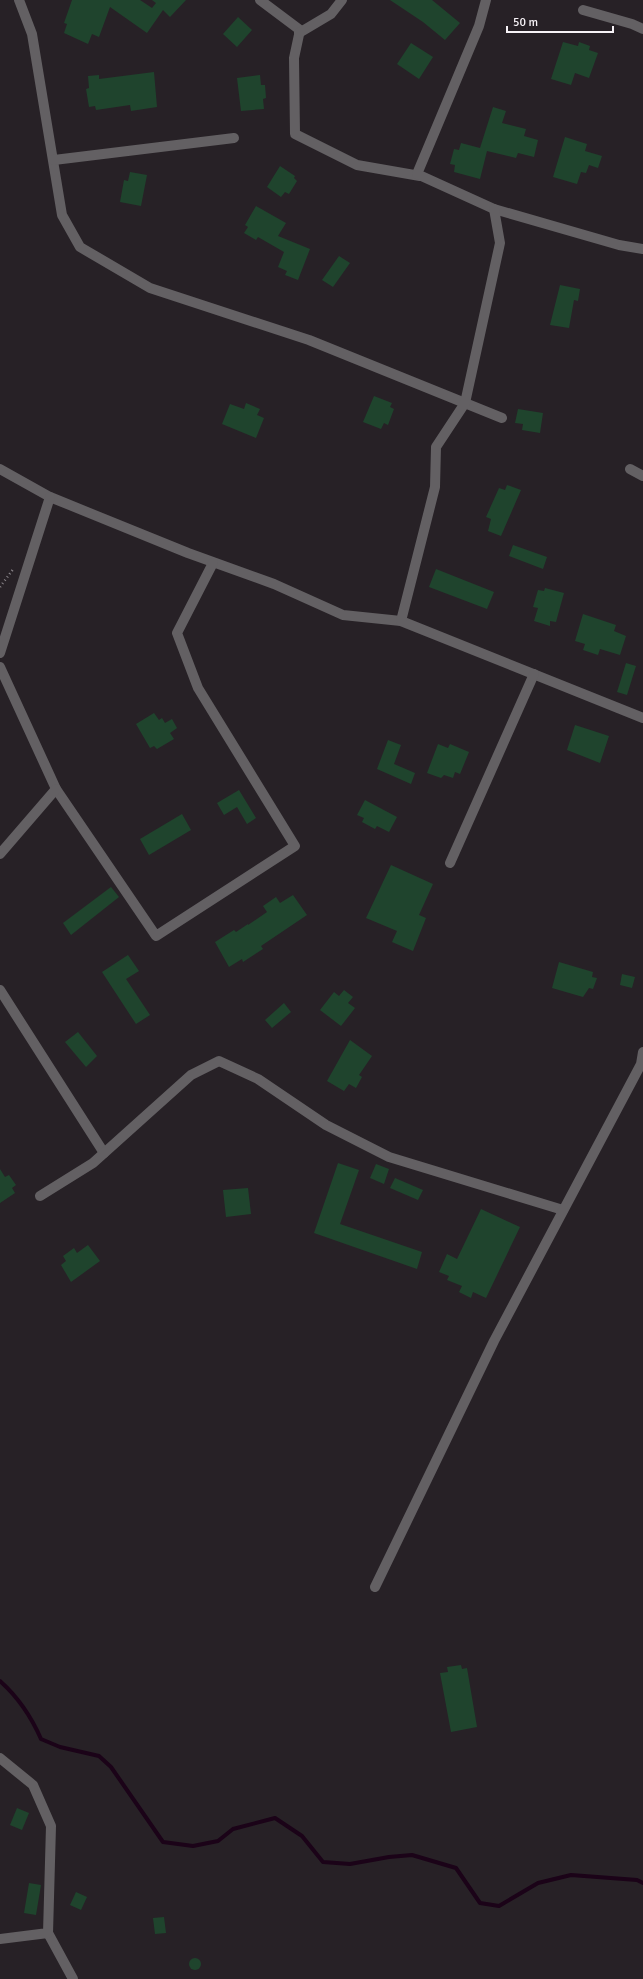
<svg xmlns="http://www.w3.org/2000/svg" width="643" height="1979" viewBox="0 0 643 1979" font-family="Signika,sans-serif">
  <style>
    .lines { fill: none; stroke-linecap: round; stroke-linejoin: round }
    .stream { stroke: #1b0318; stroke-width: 4 }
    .building { fill: #1f442d }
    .path { stroke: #8b868a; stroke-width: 2.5; stroke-dasharray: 1 3; stroke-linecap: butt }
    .street { stroke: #636063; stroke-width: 10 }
  </style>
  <rect width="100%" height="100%" fill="#272126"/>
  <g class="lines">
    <!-- stream -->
    <path class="stream" d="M0,1681c19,17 31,35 41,58l19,8 39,9 12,11 52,75 30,4 25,-5 15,-12 42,-11 27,18 21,26 27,2 39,-7 23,-2 44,13 24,35 19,3 39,-23 33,-8 66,5 6,3"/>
  </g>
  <!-- building -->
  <g class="building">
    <path d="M72,0h68l12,8 4,-5 -4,-3h34l-16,17 -7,-7 -16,23 -37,-26 -11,30 -7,-3 -4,10 -24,-11 3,-9 -3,-1z"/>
    <path d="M390,0h42l28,23 -15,17 -22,-18z"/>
    <path d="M238,17l14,13 -15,17 -14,-13z"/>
    <path d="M563,42l15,4 1,-4 11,4 -1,4 9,3 -9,25 -14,-5 -4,12 -20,-6z"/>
    <path d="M411,43l22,14 -14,22 -22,-15z"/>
    <path d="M154,72l3,35 -26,4 -1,-6 -34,5 -1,-4 -6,1 -3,-18 3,-1 -1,-12 11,-1v4z"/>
    <path d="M260,75l1,10h4l1,13 -3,1 1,10 -23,2 -4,-33z"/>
    <path d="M493,107l13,4 -4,12 24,6 -2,7 14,4 -4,17 -16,-4 -2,5 -29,-7 -7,28 -26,-7 1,-7 -5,-1 4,-15 5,1 2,-7 19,5z"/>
    <path d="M565,137l22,7 -2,7 17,5 -4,12 -9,-3 -3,8 -5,-1 -4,12 -24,-7z"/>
    <path d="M280,166l15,10 -1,2 3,3 -8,13 -4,-2 -4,5 -14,-10z"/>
    <path d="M130,172l17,3 -6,31 -21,-4 4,-22 4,1z"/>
    <path d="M256,206l30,17 -8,13 32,13 -12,31 -13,-5 2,-4 -9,-4 6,-15 -26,-15 -2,3 -12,-7 4,-6 -3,-2z"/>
    <path d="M339,256l11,7 -17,24 -11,-7z"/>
    <path d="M560,285l20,4 -2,12 -4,-1 -5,28 -19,-3z"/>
    <path d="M374,396l18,7 -2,4 4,2 -6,16 -4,-2 -3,6 -18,-7z"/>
    <path d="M246,403l14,6 -3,6 7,3 -8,20 -34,-14 8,-20 14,5z"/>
    <path d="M518,409l25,4 -3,20 -18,-3 1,-6 -8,-1z"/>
    <path d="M507,485l14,5 -20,46 -13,-5 3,-12 -5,-2 13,-29 6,2z"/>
    <path d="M513,545l34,12 -4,12 -34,-13z"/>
    <path d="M436,569l58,23 -7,17 -58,-22z"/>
    <path d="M545,588l19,5 -8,29 -6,-1v5l-16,-5 4,-13 -5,-1 5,-17 6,1z"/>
    <path d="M583,614l33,11 -2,6 12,5 -6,19 -20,-6 -2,6 -15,-5 2,-6 -10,-3z"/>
    <path d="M626,663l10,3 -9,29 -10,-3z"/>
    <path d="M154,713l5,7 3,-2 3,5 7,-4 5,9 -7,5 4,6 -17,10 -3,-3 -4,2 -14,-24z"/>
    <path d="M575,725l34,11 -9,27 -33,-13z"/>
    <path d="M388,740l13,5 -7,19 21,9 -4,11 -34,-15z"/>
    <path d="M438,744l10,4 2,-4 19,8 -9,22 -5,-2 -2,6 -9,-3 -3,3 -14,-5z"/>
    <path d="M239,790l17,28 -9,6 -10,-17 -13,8 -7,-12z"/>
    <path d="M365,800l32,17 -8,15 -12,-6 -2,3 -13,-7 2,-4 -7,-3z"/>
    <path d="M182,814l9,16 -42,25 -9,-16z"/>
    <path d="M391,865l42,19 -14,31 7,3 -13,33 -21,-9 5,-11 -31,-13z"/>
    <path d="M111,887l8,10 -48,38 -8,-12z"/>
    <path d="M293,895l14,20 -46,31 2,3 -20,13 -1,-3 -13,8 -14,-25 19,-12 2,2 12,-8v1l19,-13 -4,-6 13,-9 4,6z"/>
    <path d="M128,955l11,16 -13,8 24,36 -14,9 -34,-52z"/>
    <path d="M559,962l34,10 -1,5 5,1 -4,11 -4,-1 -6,9 -31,-9z"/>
    <path d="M622,974l13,3 -3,11 -12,-3z"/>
    <path d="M344,990l9,7 -5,6 7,5 -14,18 -21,-16 14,-18 5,4z"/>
    <path d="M284,1003l7,9 -19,16 -7,-8z"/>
    <path d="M78,1032l19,24 -11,11 -21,-25z"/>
    <path d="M350,1040l22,16 -13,19 3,2 -6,11 -7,-4 -5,7 -17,-10z"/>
    <path d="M338,1163l21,7 -19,54 82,28 -5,17 -103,-36z"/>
    <path d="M376,1164l13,5 -5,15 -14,-6z"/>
    <path d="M0,1169l5,8 4,-2 7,10 -4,3 3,5 -15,10z"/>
    <path d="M395,1178l28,12 -5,10 -28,-12z"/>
    <path d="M248,1188l3,26 -25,3 -3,-27z"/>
    <path d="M481,1209l39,18 -34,71 -13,-6 -2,6 -12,-6 3,-6 -15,-6 2,-4 -10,-4 8,-18 10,5z"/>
    <path d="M88,1245l12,16 -29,21 -10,-17 5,-4 -3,-5 11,-8 3,5z"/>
    <path d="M461,1665l1,4 5,-1 10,59 -26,5 -11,-59 8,-1 -1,-5z"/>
    <path d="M17,1808l12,5 -7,17 -12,-5z"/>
    <path d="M29,1883l12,2 -5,30 -12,-2z"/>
    <path d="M76,1892l11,5 -6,13 -11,-5z"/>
    <path d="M164,1917l2,16 -11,1 -2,-16z"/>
    <circle cx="195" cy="1964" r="6"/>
  </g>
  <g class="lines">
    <!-- path -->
    <path class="path" d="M0,587l14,-19"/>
    <!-- street -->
    <g class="street">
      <path d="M19,0l13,34 30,181 18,32 70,41 159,52 193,78"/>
      <path d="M260,0l40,30 -6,28 1,76 62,31 63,11"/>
      <path d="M486,0l-7,26 -62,148 77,35 125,36 24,4"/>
      <path d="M583,10l49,14 11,5"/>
      <path d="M299,33l32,-19 11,-14"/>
      <path d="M54,160l180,-22"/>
      <path d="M0,469l50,28 138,56 86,31 69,31 58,6 242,97"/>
      <path d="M630,469l13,7"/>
      <path d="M401,621l34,-134 1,-40 29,-44 35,-160 -6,-34"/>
      <path d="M0,653l50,-156"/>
      <path d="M0,667l56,122 100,147 139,-90 -97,-158 -21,-55 36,-70"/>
      <path d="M0,854l56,-65"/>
      <path d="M450,863l84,-189"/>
      <path d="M0,990l104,163"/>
      <path d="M40,1196l53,-33 98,-88 28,-14 39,18 68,46 63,32 174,53"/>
      <path d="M375,1587l119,-246 147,-277 2,-12"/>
      <path d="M48,1933l25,46"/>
      <path d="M0,1939l48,-6 3,-107 -18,-41 -33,-27"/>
    </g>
  </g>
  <!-- scale -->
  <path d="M507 26v6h106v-6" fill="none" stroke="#f7f3f7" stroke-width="2"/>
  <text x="513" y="26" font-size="12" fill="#f7f3f7" stroke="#272126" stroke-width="3" paint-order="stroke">50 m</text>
</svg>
